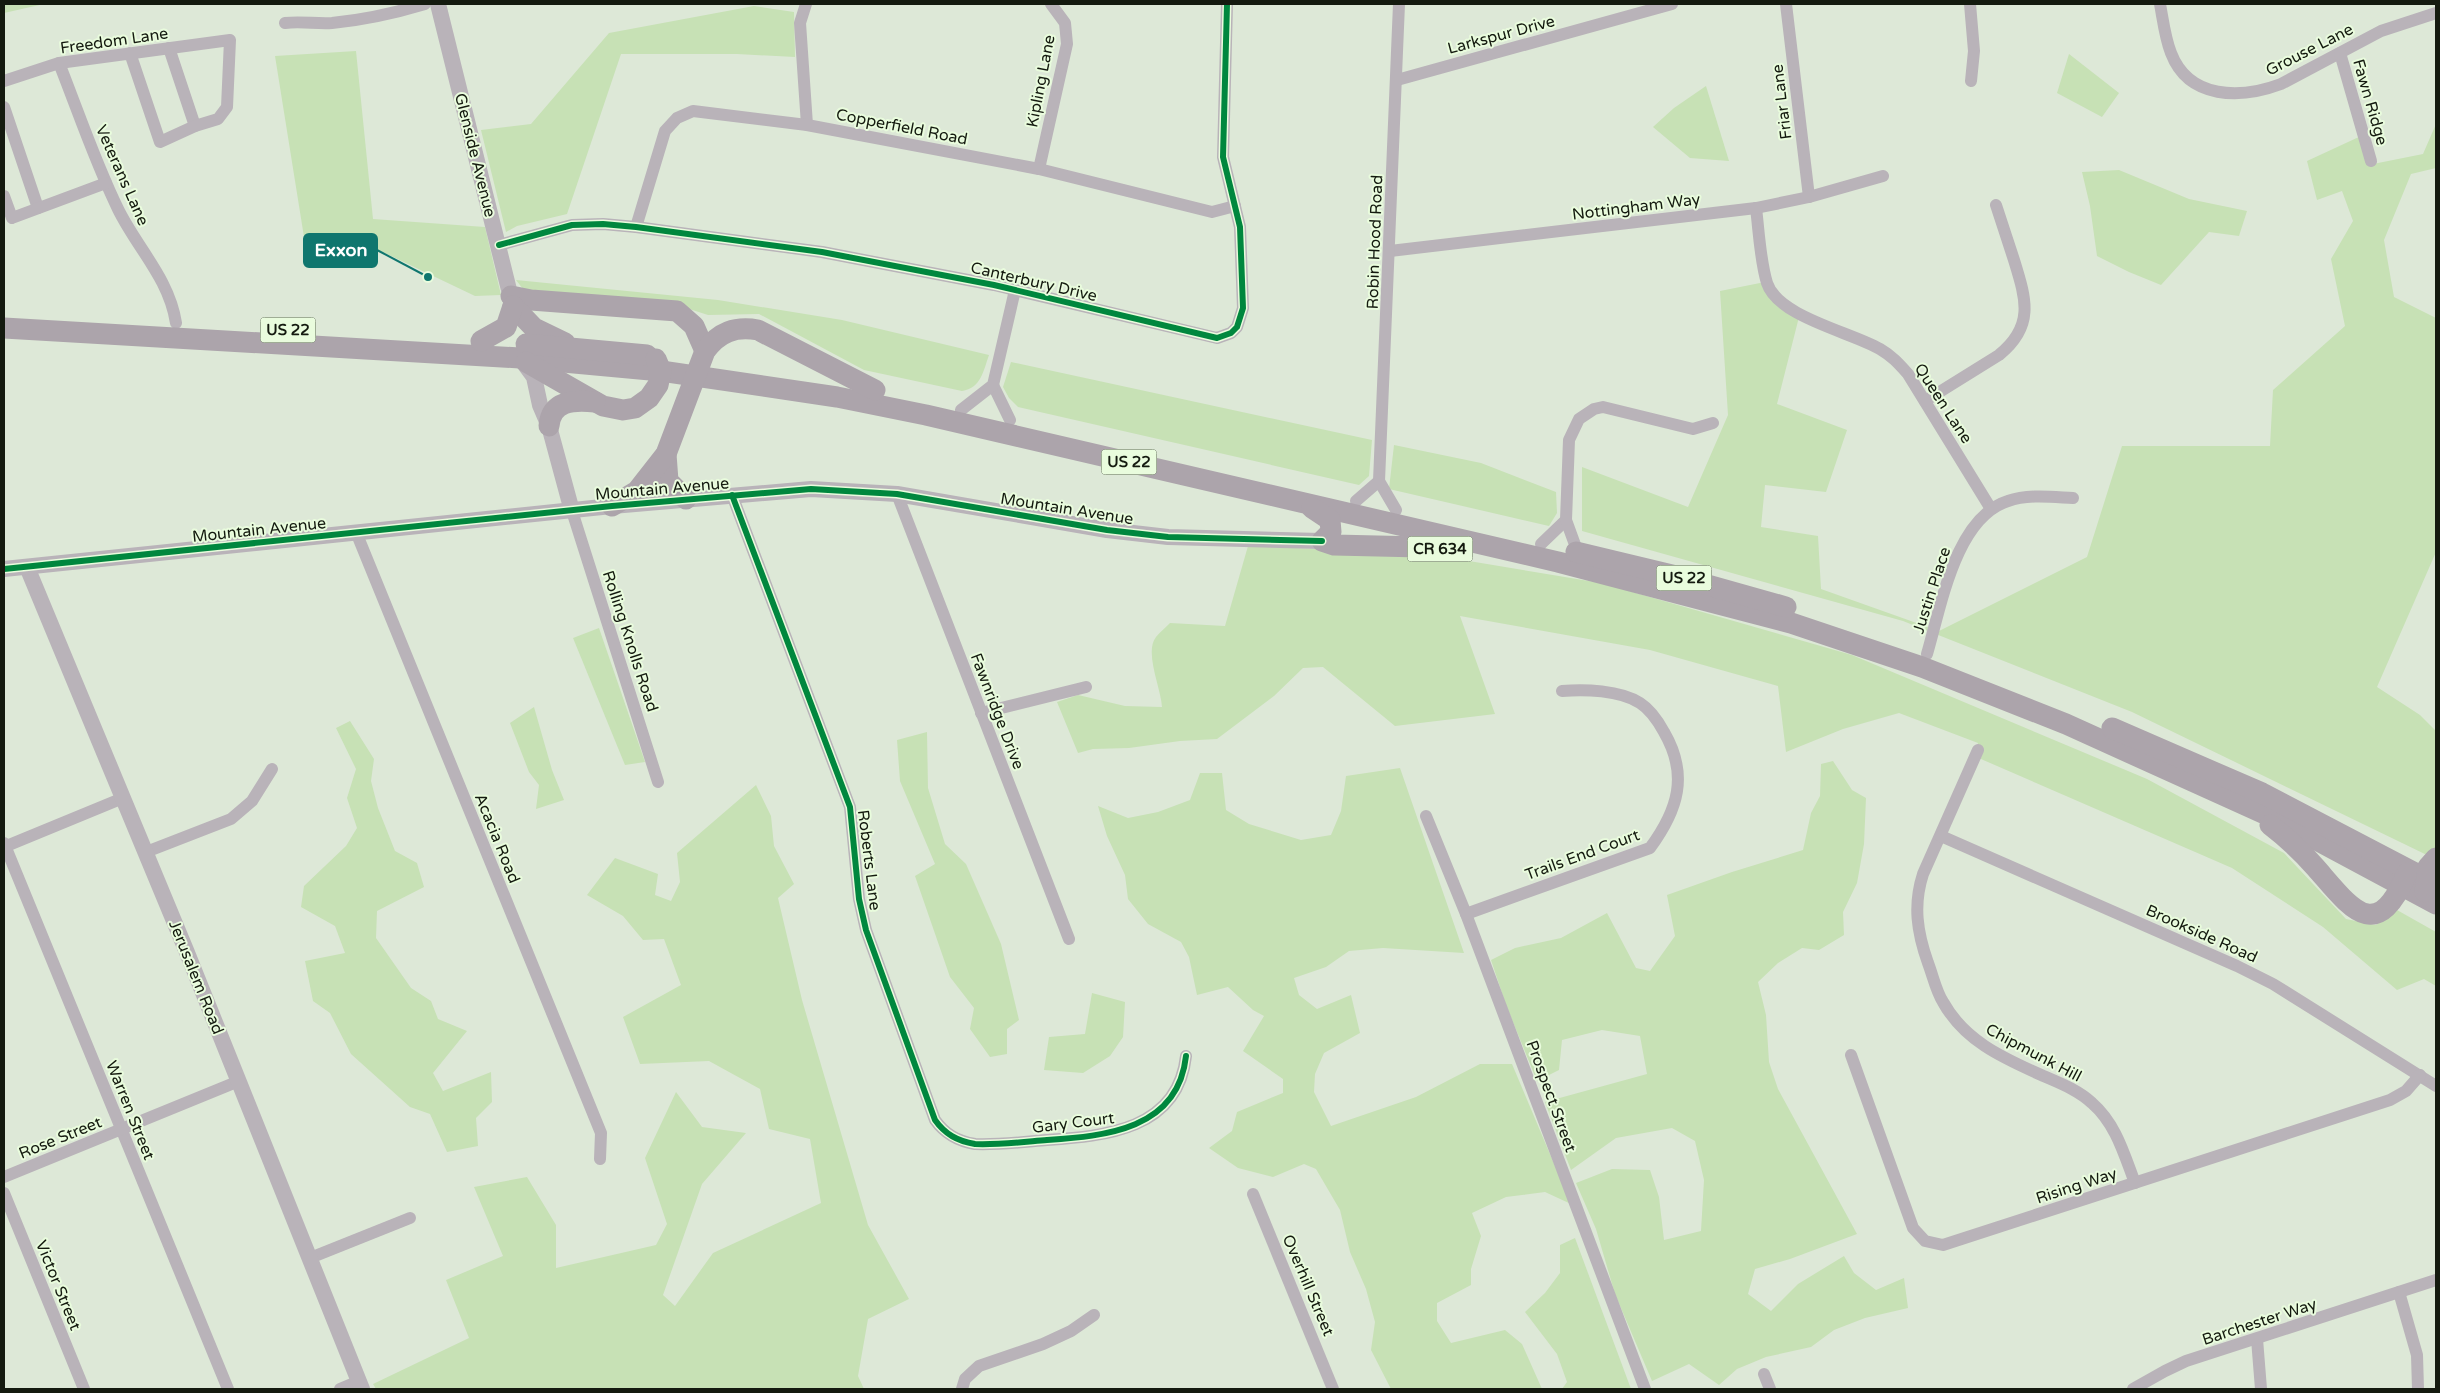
<svg xmlns="http://www.w3.org/2000/svg" width="2440" height="1393" viewBox="0 0 2440 1393" font-family="'Varela Round',sans-serif">
  <style>
    .green { fill: #c7e1b5 }
    .lines { fill: none; stroke-linecap: round; stroke-linejoin: round }
    .minor { stroke: #b9b3b9; stroke-width: 12 }
    .tertiary { stroke: #b9b3b9; stroke-width: 16 }
    .trunk { stroke: #aca4ab; stroke-width: 21 }
    .cycleway-casing { stroke: #e9fcdd; stroke-width: 9 }
    .cycleway { stroke: #00873e; stroke-width: 6 }
    .labels { text-anchor: middle; stroke-width: 4; stroke-linejoin: round; paint-order: stroke }
    .shield { fill: #e9fcdd; stroke: #545e4d; stroke-width: 1 }
    .shield-label { font-size: 15px; font-weight: bold; fill: #141a0f }
    .street-label { font-size: 16px; fill: #141a0f; stroke: #e9fcdd }
    .leader { fill: none; stroke: #0f766e; stroke-width: 2 }
    .callout-dot { fill: #0f766e; stroke: #e9fcdd; stroke-width: 2 }
    .callout { fill: #0f766e; stroke: #0f766e; stroke-width: 2 }
    .callout-label { font-size: 18px; text-anchor: middle; font-weight: bold; fill: #fff }
  </style>
  <rect width="100%" height="100%" fill="#dde8d7"/>
  <!-- green -->
  <g class="green">
    <path d="M4,4h40l-40,9z"/>
    <path d="M754,6l40,6 1,45 -58,-3h-116l-54,160 -50,12 -11,6 -25,-102 50,-6 78,-91z"/>
    <path d="M356,51l17,168 112,8 16,68 -26,1 -111,-53 -60,-6 -29,-181z"/>
    <path d="M2069,54l50,39 -17,24 -45,-24z"/>
    <path d="M1706,86l23,75 -39,-3 -37,-31 21,-19z"/>
    <path d="M2436,124v44l-25,6 -27,66 10,57 42,21v234l-59,135 43,28 16,16v124l-5,2 -299,-145 -229,-91 -321,-90v-64l106,40 40,-92 -8,-124 50,-10 29,36 -22,87 70,26 -21,62 -61,-7 -4,42 57,9 3,53 118,42 148,-74 35,-111h148l3,-56 72,-64 -14,-67 22,-38 -11,-30 -25,9 -10,-39 54,-25 7,29 55,-11z"/>
    <path d="M2119,170l70,29 58,12 -8,25 -30,-4 -48,53 -32,-13 -32,-16 -7,-50 -8,-34z"/>
    <path d="M516,280l202,20 124,20 147,35c-6,17 -8,33 -27,36l-98,-21 -105,-56 -51,1 -31,-10 -154,-16z"/>
    <path d="M1011,362l361,78 -3,36 -10,9 -341,-78 -9,-9 -6,-11z"/>
    <path d="M1394,445l87,18 75,29 1,21 -8,13 -160,-37z"/>
    <path d="M1248,546l173,7 180,30 251,72 295,124 137,74 62,66 30,6 21,-15 39,22v54l-12,-7 -27,11 -74,-63 -91,-59 -258,-112 4,-13 -79,-30 -56,16 -57,23 -8,-66 -128,-36 -190,-34 35,98 -100,12 -72,-59 -20,1 -29,28 -57,43 -37,2 -51,7 -36,1 -15,4 -21,-51 21,-7 47,11 37,1c-1,-19 -18,-55 -6,-70 4,-5 10,-10 14,-14l55,3z"/>
    <path d="M599,628l46,134 -20,3 -52,-127z"/>
    <path d="M534,707l18,63 12,30 -28,9 3,-24 -10,-13 -19,-49z"/>
    <path d="M350,721l24,38 -3,22 7,27 17,43 22,12 7,24 -47,24 -1,27 35,50 20,13 7,18 29,12 -34,42 10,18 48,-19 1,30 -16,16 2,28 -31,6 -17,-38 -20,-7 -59,-53 -21,-41 -17,-12 -8,-40 40,-8 -10,-27 -34,-19 3,-21 42,-40 11,-18 -10,-30 9,-29 -20,-41z"/>
    <path d="M927,732l1,56 17,56 21,20 35,80 18,76 -12,9v25l-17,3 -20,-28 4,-21 -24,-31 -35,-101 20,-12 -35,-83 -3,-41z"/>
    <path d="M1833,761l19,29 14,8 -2,46 -7,39 -14,29 1,23 -25,15 -17,-2 -24,15 -20,19 8,33 3,47 9,27 79,145 -67,25 -35,10 -7,25 23,17 27,-27 46,-28 10,17 22,17 28,-12 4,30 -43,10 -31,12 -23,17 -45,10 -29,12 -18,16 -30,-21 -37,17 -37,-87 -19,-65 -20,-46 36,-14 38,1 9,27 5,43 37,-9 3,-51 -9,-39 -23,-13 -56,10 -45,32 -26,-68 102,-28 -7,-38 -38,-6 -40,10 -3,30 -22,11 -31,-76 -15,-45 24,-12 46,-10 46,-25 29,55 14,3 25,-35 -8,-41 65,-23 71,-22 8,-37 9,-17 1,-32z"/>
    <path d="M1400,768l64,185 -81,-5 -34,3 -23,16 -32,11 5,17 18,14 34,-14 9,38 -36,20 -9,21 -1,18 17,34 85,-29 64,-33h32l59,140 -26,-12 -39,5 -34,16 9,23 -10,33v16l-34,18v18l14,22 54,-13 17,14 20,45h-151l-20,-39 4,-28 -9,-33 -16,-37 -10,-42 -24,-41 -12,-5 -31,13 -35,-9 -29,-20 23,-17 5,-19 46,-19v-14l-40,-28 21,-35 -11,-6 -25,-23 -31,8 -8,-38 -8,-15 -33,-18 -20,-25 -3,-24 -18,-39 -9,-30 30,12 30,-6 32,-12 10,-27h22l4,37 23,14 52,16 30,-5 10,-24 5,-35z"/>
    <path d="M756,785l15,31 3,30 20,38 -16,14 24,102 66,225 41,74 -41,20 -10,57 6,13h-488l-3,-5 96,-46 -23,-58 57,-24 -29,-69 53,-10 29,48v43l100,-23 11,-21 -22,-66 31,-66 26,35 44,6 -44,51 -39,111 12,11 38,-53 108,-50 -11,-64 -41,-10 -9,-40 -51,-28 -69,3 -17,-47 58,-32 -17,-46 -21,1 -20,-24 -36,-21 28,-37 43,16 -3,21 16,6 9,-19 -3,-29z"/>
    <path d="M1092,993l33,9 -2,35 -13,19 -27,17 -39,-3 5,-33 36,-3z"/>
    <path d="M1575,1238l56,151h-69l5,-7 -10,-28 -32,-42 20,-19 15,-20v-28z"/>
  </g>
  <g class="lines">
    <!-- minor -->
    <g class="minor">
      <path d="M806,4l-6,19 7,102"/>
      <path d="M1786,4l23,193"/>
      <path d="M1970,4l4,47 -3,30"/>
      <path d="M2160,4c3,16 5,34 11,49 18,47 70,46 110,31l100,-53 55,-18"/>
      <path d="M285,23c16,-2 31,1 47,0 31,-3 63,-10 93,-19"/>
      <path d="M169,48l26,78"/>
      <path d="M2340,53l31,108"/>
      <path d="M59,63c19,48 36,99 59,146 19,39 51,69 58,114"/>
      <path d="M1397,80l275,-76"/>
      <path d="M4,81l55,-18 171,-23 -3,67 -9,12 -23,7 -35,16 -30,-89"/>
      <path d="M4,107l34,101"/>
      <path d="M1039,169l28,-125 -2,-21 -14,-19"/>
      <path d="M4,196l8,22 94,-35"/>
      <path d="M1756,208c3,24 4,52 11,75 11,34 84,49 113,66 12,7 19,15 28,25l83,135"/>
      <path d="M636,227l29,-96 12,-13 16,-7 114,14 232,44 173,43 23,-6"/>
      <path d="M499,245l73,-20 31,-1 33,3 186,25 172,33 223,53 14,-5 6,-6 6,-19 -3,-81 -17,-70 4,-153"/>
      <path d="M1390,251l366,-43 53,-11 74,-21"/>
      <path d="M993,385l17,35"/>
      <path d="M1925,401l74,-46c36,-29 27,-56 15,-95 -6,-18 -12,-37 -18,-55"/>
      <path d="M961,410l32,-25 22,-95"/>
      <path d="M897,494l172,445"/>
      <path d="M732,495l118,312 9,92 7,31 69,190c10,14 22,21 40,24 24,1 48,-2 72,-4 58,-4 131,-10 139,-84"/>
      <path d="M1356,501l23,-20"/>
      <path d="M1396,510l-17,-29 20,-477"/>
      <path d="M572,511l86,271"/>
      <path d="M356,532l245,601 -1,26"/>
      <path d="M1541,544l25,-24"/>
      <path d="M1578,553l-12,-33 3,-80 10,-21 15,-10 9,-2 90,22 20,-6"/>
      <path d="M1927,654c14,-47 28,-136 81,-153 20,-7 44,-4 65,-3"/>
      <path d="M981,713l105,-26"/>
      <path d="M1978,750l-55,124c-10,31 -6,58 5,89 5,13 8,28 15,39 21,38 58,55 96,72 18,8 38,15 53,29 24,21 32,51 43,80"/>
      <path d="M1426,816l40,98 179,475"/>
      <path d="M1941,836l296,130 36,18 163,102"/>
      <path d="M4,843l224,546"/>
      <path d="M4,847l119,-49"/>
      <path d="M146,852l85,-33 21,-18 20,-32"/>
      <path d="M1466,914l184,-66c28,-38 39,-73 14,-116 -6,-11 -13,-22 -24,-29 -20,-13 -56,-14 -78,-12"/>
      <path d="M1851,1055l62,173 12,13 18,4 447,-145 16,-9 14,-16"/>
      <path d="M4,1177l235,-96"/>
      <path d="M4,1193l80,196"/>
      <path d="M1253,1194l80,195"/>
      <path d="M310,1258l100,-40"/>
      <path d="M2399,1292l18,63 1,34"/>
      <path d="M2257,1339l4,50"/>
      <path d="M1764,1374l6,15"/>
      <path d="M340,1389l19,-8"/>
      <path d="M962,1389l3,-10 14,-13 64,-22 28,-13 23,-16"/>
      <path d="M2133,1389l32,-18 21,-10 250,-81"/>
    </g>
    <!-- tertiary -->
    <g class="tertiary">
      <path d="M438,4l75,302"/>
      <path d="M523,362l11,15 6,28 9,21 23,85"/>
      <path d="M27,567l159,383 176,439"/>
      <path d="M4,569l608,-63 199,-17 86,5 210,36 61,7 154,4"/>
    </g>
    <!-- trunk -->
    <g class="trunk">
      <path d="M511,296l20,4 146,11 17,15 11,25"/>
      <path d="M513,306l21,22 31,15"/>
      <path d="M4,328l516,30 141,13 176,26 89,18 632,147 233,61 131,44 144,57 221,100 149,80"/>
      <path d="M481,341l25,-14 7,-21"/>
      <path d="M526,344l121,11"/>
      <path d="M526,362l77,44 20,4 12,-2 14,-10 9,-13 3,-14 -5,-12"/>
      <path d="M549,426c2,-26 25,-26 46,-24"/>
      <path d="M666,454l2,27 18,18"/>
      <path d="M612,506l25,-15 29,-37 39,-103c14,-19 30,-25 53,-21l117,60"/>
      <path d="M1312,508l18,12 1,12 -9,9 12,4 87,2 35,4"/>
      <path d="M1576,552l100,24 110,31"/>
      <path d="M2112,728l150,65 174,91"/>
      <path d="M2270,825c17,13 32,27 46,43 35,40 60,78 91,5"/>
      <path d="M2425,892l3,-25 8,-9"/>
    </g>
    <!-- cycleway casing -->
    <g class="cycleway-casing">
      <g id="cycleway">
        <path d="M499,245l73,-20 31,-1 33,3 186,25 172,33 223,53 14,-5 6,-6 6,-19 -3,-81 -17,-70 4,-153"/>
        <path d="M732,495l118,312 9,92 7,31 69,190c10,14 22,21 40,24 24,1 48,-2 72,-4 58,-4 131,-10 139,-84"/>
        <path d="M4,569l608,-63 199,-17 86,5 210,36 61,7 154,4"/>
      </g>
    </g>
    <!-- cycleway -->
    <use href="#cycleway" class="cycleway"/>
  </g>
  <g class="labels">
    <!-- shield labels -->
    <g class="shield">
      <rect x="260.5" y="317.5" width="55" height="25" rx="4"/>
      <rect x="1101.5" y="449.5" width="55" height="25" rx="4"/>
      <rect x="1407.5" y="536.5" width="65" height="25" rx="4"/>
      <rect x="1656.5" y="565.5" width="55" height="25" rx="4"/>
    </g>
    <g class="shield-label">
      <text x="288" y="335">US 22</text>
      <text x="1129" y="467">US 22</text>
      <text x="1440" y="554">CR 634</text>
      <text x="1684" y="583">US 22</text>
    </g>
    <!-- street labels -->
    <g class="street-label">
      <text transform="translate(1501 34) rotate(-15)" y="6">Larkspur Drive</text>
      <text transform="translate(114 40) rotate(-8)" y="6">Freedom Lane</text>
      <text transform="translate(2309 49) rotate(-27)" y="6">Grouse Lane</text>
      <text transform="translate(1040 81) rotate(-79)" y="6">Kipling Lane</text>
      <text transform="translate(1781 102) rotate(-97)" y="6">Friar Lane</text>
      <text transform="translate(2371 102) rotate(74)" y="6">Fawn Ridge</text>
      <text transform="translate(902 126) rotate(11)" y="6">Copperfield Road</text>
      <text transform="translate(476 155) rotate(76)" y="6">Glenside Avenue</text>
      <text transform="translate(123 175) rotate(66)" y="6">Veterans Lane</text>
      <text transform="translate(1636 206) rotate(-7)" y="6">Nottingham Way</text>
      <text transform="translate(1374 242) rotate(-88)" y="6">Robin Hood Road</text>
      <text transform="translate(1034 281) rotate(13)" y="6">Canterbury Drive</text>
      <text transform="translate(1944 403) rotate(57)" y="6">Queen Lane</text>
      <text transform="translate(662 488) rotate(-5)" y="6">Mountain Avenue</text>
      <text transform="translate(1067 508) rotate(9)" y="6">Mountain Avenue</text>
      <text transform="translate(259 529) rotate(-6)" y="6">Mountain Avenue</text>
      <text transform="translate(1931 590) rotate(-72)" y="6">Justin Place</text>
      <text transform="translate(631 641) rotate(72)" y="6">Rolling Knolls Road</text>
      <text transform="translate(998 711) rotate(69)" y="6">Fawnridge Drive</text>
      <text transform="translate(498 838) rotate(68)" y="6">Acacia Road</text>
      <text transform="translate(1582 854) rotate(-20)" y="6">Trails End Court</text>
      <text transform="translate(870 860) rotate(83)" y="6">Roberts Lane</text>
      <text transform="translate(2202 933) rotate(24)" y="6">Brookside Road</text>
      <text transform="translate(197 977) rotate(68)" y="6">Jerusalem Road</text>
      <text transform="translate(2034 1052) rotate(28)" y="6">Chipmunk Hill</text>
      <text transform="translate(1552 1096) rotate(70)" y="6">Prospect Street</text>
      <text transform="translate(131 1110) rotate(68)" y="6">Warren Street</text>
      <text transform="translate(1073 1122) rotate(-7)" y="6">Gary Court</text>
      <text transform="translate(60 1137) rotate(-22)" y="6">Rose Street</text>
      <text transform="translate(2076 1185) rotate(-18)" y="6">Rising Way</text>
      <text transform="translate(59 1285) rotate(68)" y="6">Victor Street</text>
      <text transform="translate(1309 1285) rotate(67)" y="6">Overhill Street</text>
      <text transform="translate(2259 1321) rotate(-18)" y="6">Barchester Way</text>
    </g>
  </g>
  <!-- callouts -->
  <path class="leader" d="M428 277L377 250"/>
  <circle class="callout-dot" cx="428" cy="277" r="5"/>
  <rect class="callout" x="304" y="234" width="73" height="33" rx="5"/>
  <g class="callout-label">
    <text x="341" y="256">Exxon</text>
  </g>
  <!-- border -->
  <rect width="2440" height="1393" fill="none" stroke="#141a0f" stroke-width="10"/>
</svg>
